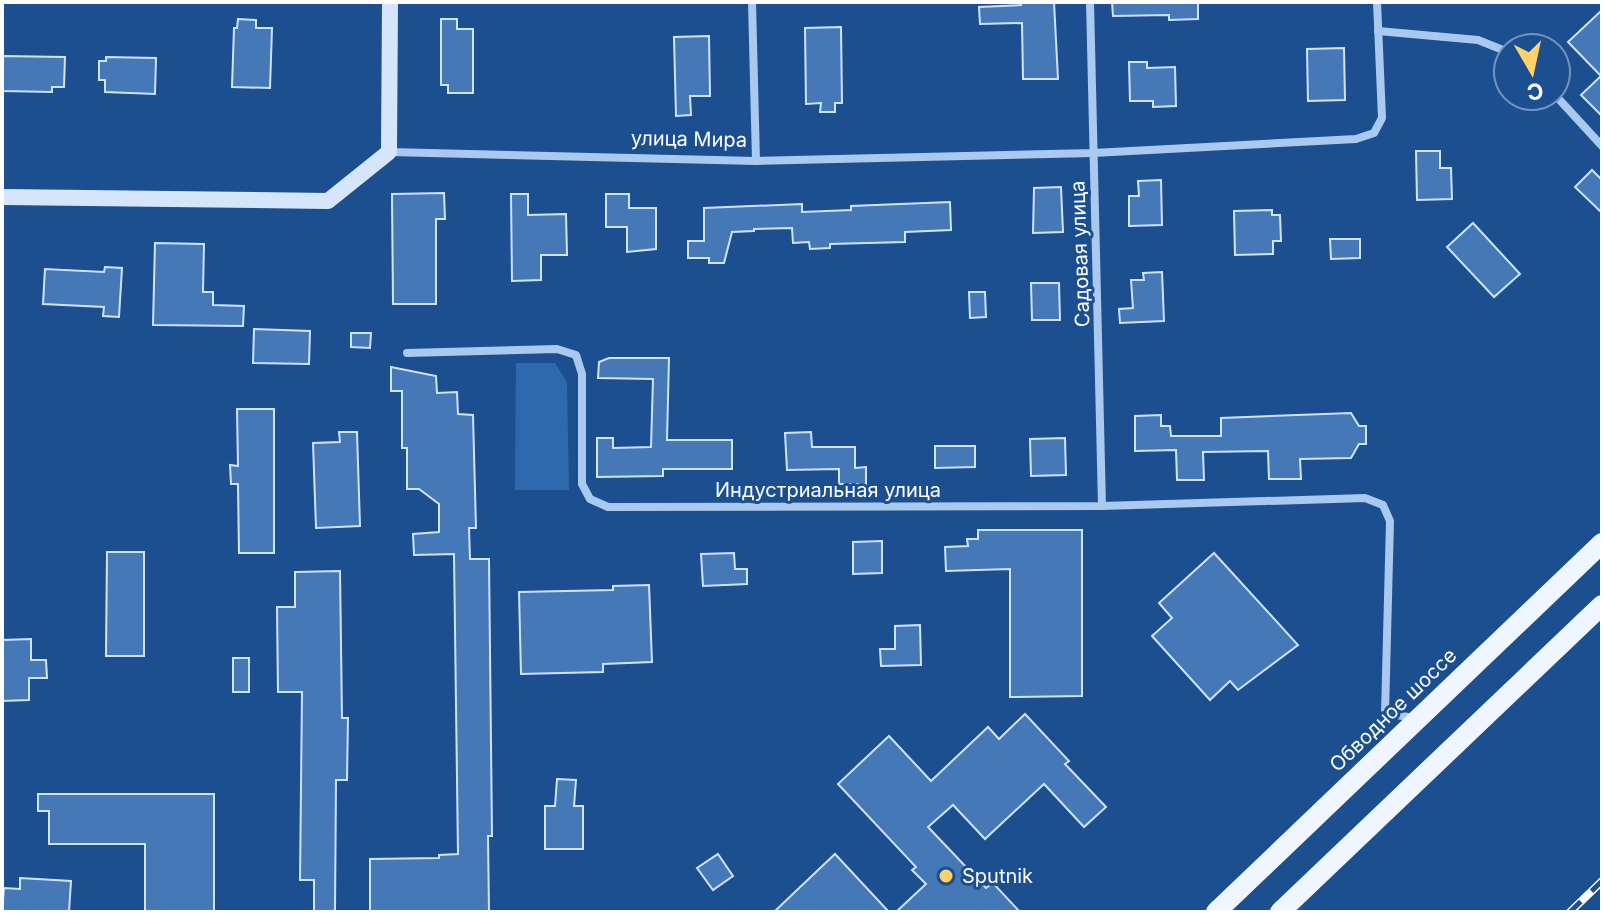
<svg xmlns="http://www.w3.org/2000/svg" width="1604" height="914" viewBox="0 0 1604 914" font-family="Inter,sans-serif">
  <style>
    .green { fill: #2e69ad }
    .building { fill: #4478b7; stroke: #cfe3fa; stroke-width: 2 }
    .lines { fill: none; stroke-linecap: round; stroke-linejoin: round }
    .street { stroke: #a9c9ee; stroke-width: 8 }
    .secondary { stroke: #d6e6fa; stroke-width: 16 }
    .primary { stroke: #f0f6ff; stroke-width: 20 }
    .rail-casing { stroke: #fff; stroke-width: 8 }
    .rail { stroke: #1b4f8f; stroke-width: 5; stroke-dasharray: 15; stroke-linecap: butt }
    .poi-dot { fill: #ffd166; stroke: #1b4f8f; stroke-width: 3 }
    .labels { text-anchor: middle; stroke-width: 6; stroke-linejoin: round; paint-order: stroke }
    .street-label { font-size: 20px; fill: #fff; stroke: #1b4f8f }
    .poi-label { font-size: 20px; fill: #fff; stroke: #1b4f8f; text-anchor: start }
  </style>
  <rect width="100%" height="100%" fill="#1b4f8f"/>
  <!-- green -->
  <path class="green" d="M516,363h39l12,19 2,108h-54z"/>
  <!-- building -->
  <g class="building">
    <path d="M1021,2h33l4,77h-35l-1,-56 -42,1 -1,-17 42,-2z"/>
    <path d="M1112,2h86v17l-29,1v-5l-56,1z"/>
    <path d="M1602,10v106l-21,-21 20,-19 -33,-34z"/>
    <path d="M238,19l18,1v8h16l-2,60 -38,-1 2,-59h3z"/>
    <path d="M441,19h16v10h16v64h-25v-8h-7z"/>
    <path d="M841,27l1,76h-7v9h-15l1,-9 -15,1 -1,-76z"/>
    <path d="M709,36l1,60h-20l1,19 -15,1 -2,-79z"/>
    <path d="M1344,48l1,52 -37,1 -1,-52z"/>
    <path d="M2,56l63,1 -1,30h-12v5l-50,-1z"/>
    <path d="M106,57l50,1 -1,36 -50,-2v-12h-6v-19h7z"/>
    <path d="M1129,62h18v6l28,-1 1,39 -23,1v-6h-23z"/>
    <path d="M1416,151h24v17h11l1,31 -35,1z"/>
    <path d="M1592,170l10,10v33l-27,-26z"/>
    <path d="M1161,180l1,45 -33,1v-30h10l-1,-15z"/>
    <path d="M1061,187l2,45 -30,1 1,-45z"/>
    <path d="M444,193l1,26h-9v85h-43l-1,-110z"/>
    <path d="M511,194h17v21l38,-1 1,41h-26v25l-29,1z"/>
    <path d="M606,194h23v14h27v41l-29,3v-25h-21z"/>
    <path d="M950,202l1,28 -46,2v10l-75,2v4l-20,1 -1,-7 -16,1 -1,-15 -38,1v2l-22,1 -8,31h-15v-5h-21v-17h16v-33l98,-4v8l49,-2v-4z"/>
    <path d="M1272,210v5h8l1,26h-8v13l-38,1 -1,-44z"/>
    <path d="M1473,223l47,51 -26,23 -47,-50z"/>
    <path d="M1330,239h30v19l-29,1z"/>
    <path d="M155,243l49,1 -1,48h10v13l31,1 -1,20 -90,-1z"/>
    <path d="M105,267l17,1 -3,49 -16,-1 1,-9 -61,-3 2,-35 59,3z"/>
    <path d="M1162,272l2,49 -44,2 -1,-14 14,-1 -2,-28h13l-1,-7z"/>
    <path d="M1031,283h28l1,37h-28z"/>
    <path d="M969,292h16l1,25 -16,1z"/>
    <path d="M254,329l56,2 -1,33 -56,-1z"/>
    <path d="M351,333h20l-1,15 -19,-1z"/>
    <path d="M609,358h60l-2,82h65v29h-69v7l-66,1v-39h16v10l38,-1 2,-68 -55,-1 1,-16z"/>
    <path d="M391,367l45,9 1,17 20,-1 1,22 15,1 3,113h-7l1,31h19l3,277h-4l1,76h-119v-53l69,-1v-3l19,-1 -4,-300 -40,1 -1,-21 26,-2v-28l-20,-15h-12v-41h-5v-57h-11z"/>
    <path d="M237,409h37v144h-35l-1,-69h-7l-1,-19 8,1z"/>
    <path d="M1351,413l8,13h7v18h-7l-8,14 -51,1 1,20h-32l-1,-28 -65,1 1,28h-27l-1,-30 -41,1v-35l26,-1v11h9l1,10h50v-18z"/>
    <path d="M339,432h18l3,94 -44,2 -3,-85 27,-1z"/>
    <path d="M811,432l1,15h43v21l11,-1v17h-27v-15l-52,1 -2,-37z"/>
    <path d="M1065,438l1,37 -35,1 -1,-37z"/>
    <path d="M935,446h40v21l-40,1z"/>
    <path d="M978,530h104v166l-72,1v-128l-64,2 -1,-24 23,-1 -1,-7h11z"/>
    <path d="M882,541v32l-29,1v-32z"/>
    <path d="M107,552h37v104h-38z"/>
    <path d="M734,553l1,16h12v15l-44,2 -2,-32z"/>
    <path d="M1214,553l84,92 -60,45 -8,-9 -20,19 -58,-64 20,-18 -13,-15z"/>
    <path d="M340,571l2,147h6l-1,62h-11l-1,132h-21v-32h-14l2,-188h-24l-1,-85h18v-35z"/>
    <path d="M649,585l3,77 -49,2v8l-82,2 -2,-82 94,-2v-4z"/>
    <path d="M920,625l1,40 -40,1 -1,-17h15v-23z"/>
    <path d="M31,639v21h15l1,18h-18v22l-27,1v-61z"/>
    <rect x="233" y="658" width="16" height="34"/>
    <path d="M1025,714l44,47 -4,3 41,43 -22,20 -40,-43 -59,55 -32,-34 -25,22 58,61 7,-5 27,29h-124l30,-28 -14,-14 4,-3 -78,-83 51,-48 42,45 57,-54 11,12z"/>
    <path d="M557,779l19,1 -2,26h9v43h-38v-43h10z"/>
    <path d="M38,794h176v118h-69v-68h-96v-33h-11z"/>
    <path d="M718,854l15,22 -20,14 -16,-22z"/>
    <path d="M835,854l54,58h-115l23,-22z"/>
    <path d="M20,878l51,3 -2,31h-67l2,-24 16,1z"/>
  </g>
  <g class="lines">
    <!-- street -->
    <g class="street">
      <path d="M752,2l4,159"/>
      <path d="M1090,2l12,504"/>
      <path d="M1378,31l100,9 30,12"/>
      <path d="M1556,96l46,50"/>
      <path d="M389,152l367,9 337,-8 263,-14 18,-6 8,-15 -5,-116"/>
      <path d="M407,353l150,-4 19,6 6,19v110l8,15 18,8 494,-1 263,-8 18,7 7,16 -5,192 29,5"/>
    </g>
    <!-- secondary -->
    <path class="secondary" d="M2,197l326,4 61,-49 1,-150"/>
    <!-- primary -->
    <g class="primary">
      <path d="M1216,912l386,-369"/>
      <path d="M1280,912l322,-307"/>
    </g>
    <!-- rail casing -->
    <g class="rail-casing">
      <path id="rail" d="M1570,912l32,-31"/>
    </g>
    <!-- rail -->
    <use href="#rail" class="rail"/>
  </g>
  <!-- markers -->
  <circle class="poi-dot" cx="946" cy="876" r="8"/>
  <g class="labels">
    <!-- street labels -->
    <g class="street-label">
      <text transform="translate(689 139) rotate(1)" y="7">улица Мира</text>
      <text transform="translate(1080 254) rotate(-92)" y="7">Садовая улица</text>
      <text x="828" y="497">Индустриальная улица</text>
      <text transform="translate(1393 710) rotate(-44)" y="7">Обводное шоссе</text>
    </g>
    <!-- poi labels -->
    <g class="poi-label">
      <text x="962" y="883">Sputnik</text>
    </g>
  </g>
  <!-- border -->
  <rect width="1604" height="914" fill="none" stroke="#ffffff" stroke-width="8"/>
  <!-- north arrow -->
  <g transform="translate(1532 72) rotate(171)"><circle r="38" fill="#1b4f8f" stroke="#7695bc" stroke-width="2"/>
  <path d="M0-6L14 30L0 20L-14 30Z" fill="#ffd166"/>
  <text y="-12" font-size="22" font-weight="bold" text-anchor="middle" fill="#ffffff">С</text>
  </g>
</svg>
